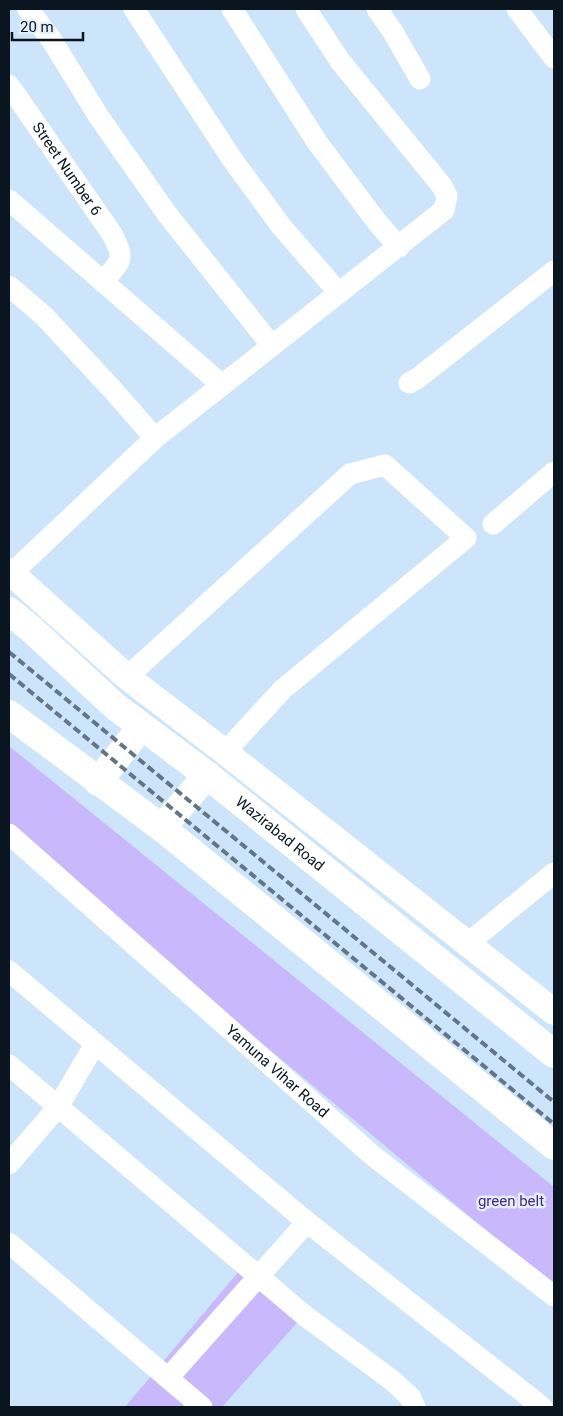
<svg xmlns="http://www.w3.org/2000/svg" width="563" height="1416" viewBox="0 0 563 1416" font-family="Roboto,sans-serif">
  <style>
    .green { fill: #c9b8fb }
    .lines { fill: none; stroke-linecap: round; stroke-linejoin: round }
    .minor { stroke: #fff; stroke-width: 21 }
    .tertiary { stroke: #fff; stroke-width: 26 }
    .trunk { stroke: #fff; stroke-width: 28 }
    .rail { stroke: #647585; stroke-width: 4; stroke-dasharray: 8 4; stroke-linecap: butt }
    .labels { text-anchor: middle; stroke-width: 5; stroke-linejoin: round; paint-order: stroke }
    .street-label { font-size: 15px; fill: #0a151f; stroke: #e4f0fc }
    .park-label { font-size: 15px; fill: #4c2788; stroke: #e4f0fc }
  </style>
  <rect width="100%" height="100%" fill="#cce5fb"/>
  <!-- green -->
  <g class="green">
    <path d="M9,746l545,441v100l-545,-455z"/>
    <path d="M245,1264l59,51 -82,92h-97z"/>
  </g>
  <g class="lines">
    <!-- minor -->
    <g class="minor">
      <path d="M28,9l23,30 48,78 68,97 105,132"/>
      <path d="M134,9l98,150 49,67 58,67"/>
      <path d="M232,9l85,133 60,80 22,25"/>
      <path d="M377,9l16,23 27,47"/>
      <path d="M517,9l37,49"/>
      <path id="s1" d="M9,85l103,149c14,27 9,26 -9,48"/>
      <path d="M9,200l213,185"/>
      <path d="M9,286l35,30 67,72 44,50"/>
      <path d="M409,383l9,-5 136,-107"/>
      <path d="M493,524l61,-52"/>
      <path d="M12,573l143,-135 289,-228 3,-14 -5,-10 -102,-125 -34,-52"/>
      <path d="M127,677l223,-203 35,-9 81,73 -183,151 -58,63"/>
      <path id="s2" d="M9,834l363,321 182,141"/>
      <path d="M467,944l87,-71"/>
      <path d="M9,971l298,251 235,185"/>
      <path d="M9,1065l295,250 89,66 18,17 4,9"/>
      <path d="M9,1164l49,-57 37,-63"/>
      <path d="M9,1243l193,164"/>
      <path d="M168,1378l139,-156"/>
    </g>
    <!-- tertiary -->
    <path class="tertiary" d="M9,571l118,106 98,75 329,260"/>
    <!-- trunk -->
    <g class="trunk">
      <path id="s3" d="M9,611l22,18 85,78 91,68 347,279"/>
      <path d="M9,714l153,114 392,318"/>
      <path d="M98,782l43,-55"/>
      <path d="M162,828l45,-53"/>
    </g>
    <!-- rail -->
    <g class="rail">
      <path d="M9,652l545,450"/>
      <path d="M9,674l545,450"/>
    </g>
  </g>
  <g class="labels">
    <!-- street labels -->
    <g class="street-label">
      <text dy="5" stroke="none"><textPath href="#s1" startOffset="102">Street Number 6</textPath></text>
      <text dy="5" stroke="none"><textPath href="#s3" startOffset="351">Wazirabad Road</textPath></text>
      <text dy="5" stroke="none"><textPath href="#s2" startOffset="358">Yamuna Vihar Road</textPath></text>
    </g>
    <!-- park labels -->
    <g class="park-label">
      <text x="511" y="1206">green belt</text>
    </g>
  </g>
  <!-- border -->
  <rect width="563" height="1416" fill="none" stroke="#0a151f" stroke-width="20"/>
  <!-- scale -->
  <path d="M12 32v8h71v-8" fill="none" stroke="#0a151f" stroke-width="2.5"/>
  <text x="20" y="32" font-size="15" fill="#0a151f" stroke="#e4f0fc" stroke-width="4" paint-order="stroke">20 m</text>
</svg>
